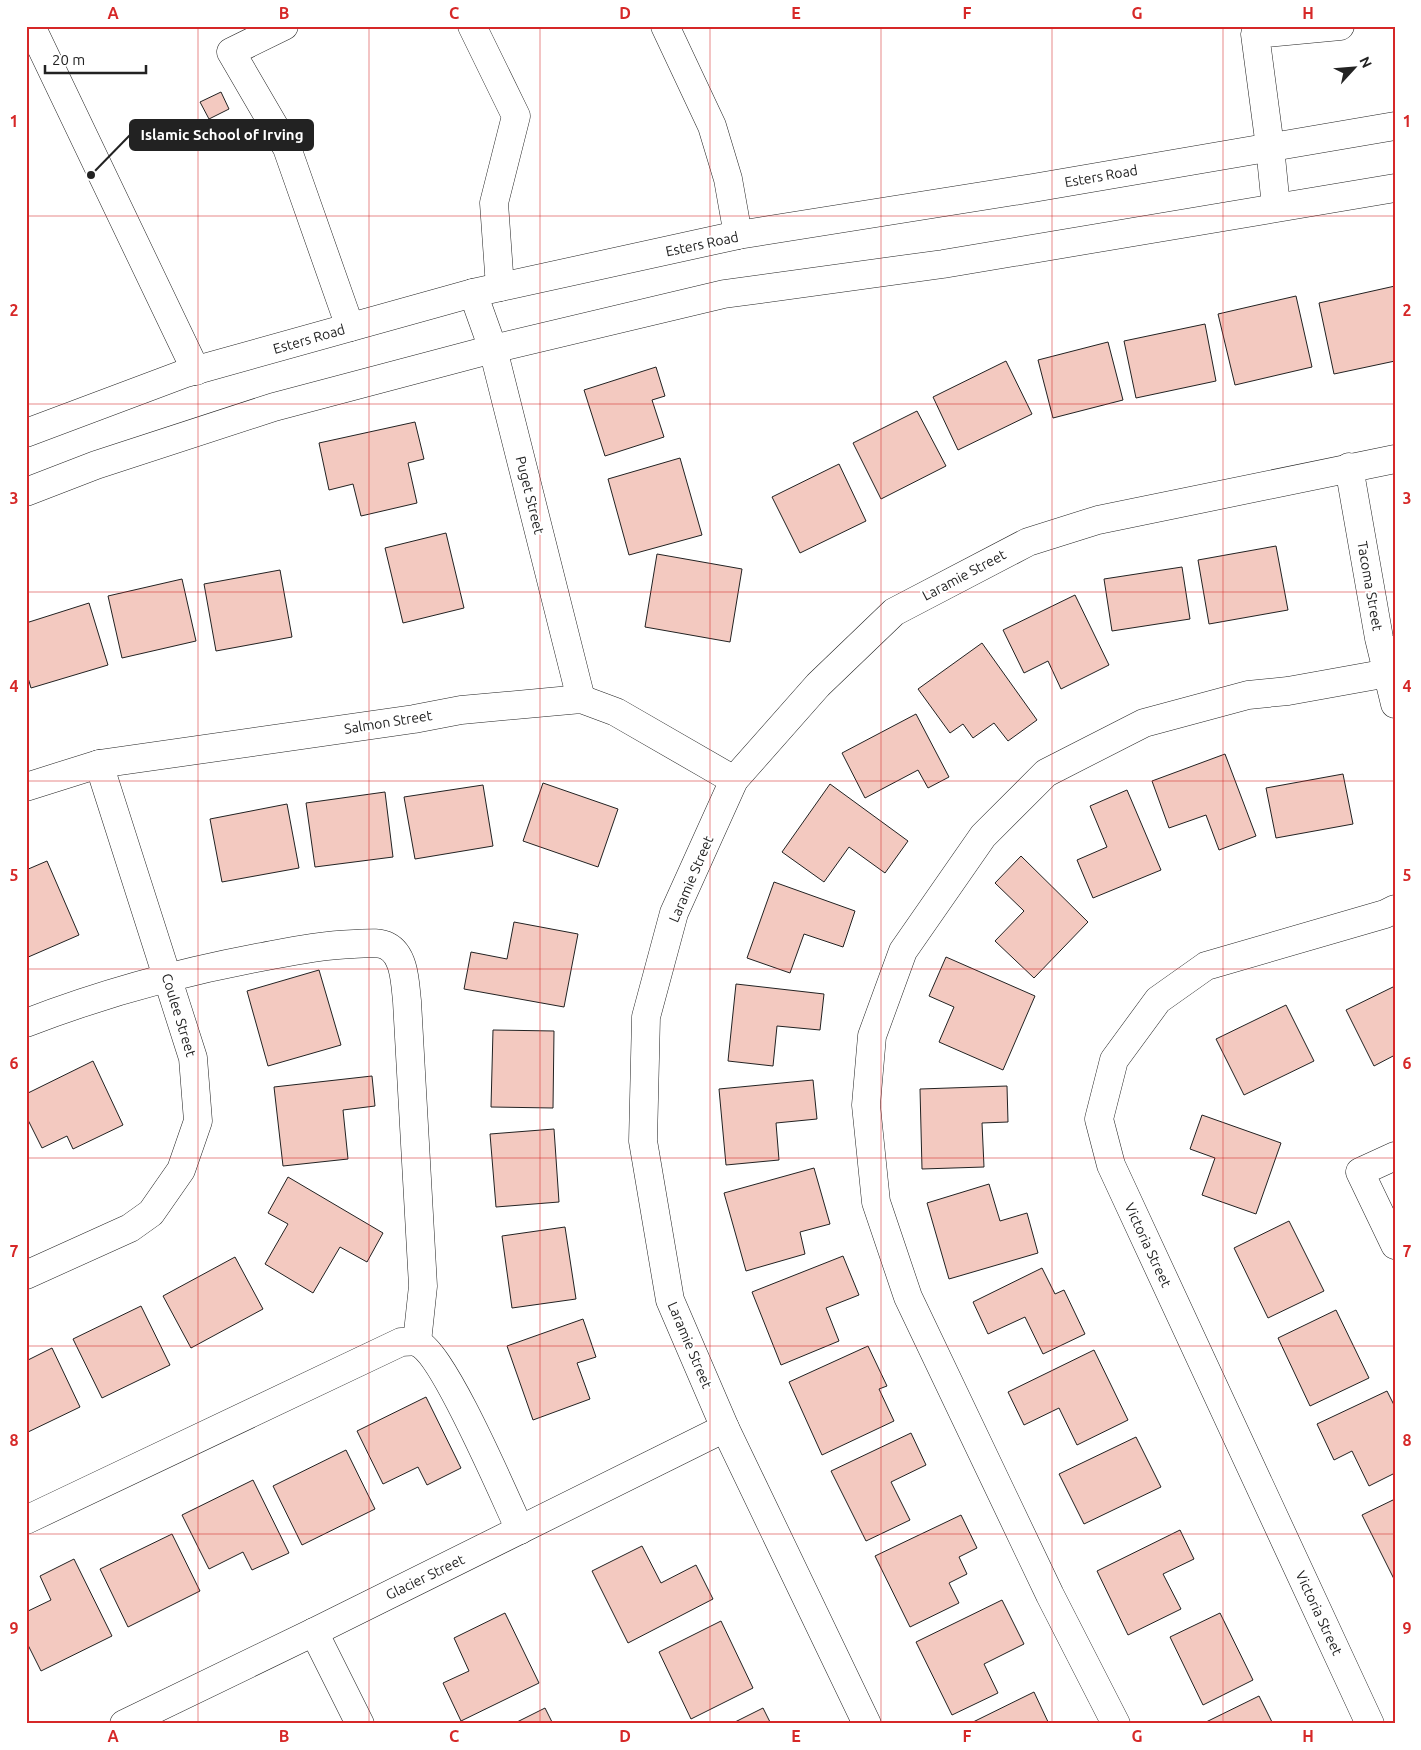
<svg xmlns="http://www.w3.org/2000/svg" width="1421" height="1750" viewBox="0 0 1421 1750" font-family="Ubuntu,sans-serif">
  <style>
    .building { fill: #f3c9c0; stroke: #222 }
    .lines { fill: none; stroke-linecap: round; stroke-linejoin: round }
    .minor-casing { stroke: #222; stroke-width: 29 }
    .major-casing { stroke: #222; stroke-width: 29 }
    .minor { stroke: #fff; stroke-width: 28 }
    .major { stroke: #fff; stroke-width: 28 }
    .grid { fill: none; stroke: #d62828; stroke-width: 1; stroke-opacity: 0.55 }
    .labels { text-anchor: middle; stroke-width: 4; stroke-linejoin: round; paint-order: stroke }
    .street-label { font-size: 14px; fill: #222; stroke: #fff }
    .leader { fill: none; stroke: #222; stroke-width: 2 }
    .callout-dot { fill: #222; stroke: #fff; stroke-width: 2 }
    .callout { fill: #222; stroke: #222; stroke-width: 2 }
    .callout-label { font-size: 15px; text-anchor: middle; font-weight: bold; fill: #fff }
    .neatline { fill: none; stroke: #d62828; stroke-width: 2 }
    .grid-label { font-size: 16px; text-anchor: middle; font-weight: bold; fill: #d62828 }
  </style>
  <rect width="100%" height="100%" fill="#fff"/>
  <!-- building -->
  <g class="building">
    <path d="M221,92l8,17 -20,10 -9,-17z"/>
    <path d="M1395,286v75l-61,13 -15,-71z"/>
    <path d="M1296,296l16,71 -77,18 -17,-71z"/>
    <path d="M1205,324l11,57 -80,17 -12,-57z"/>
    <path d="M1108,342l15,58 -70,18 -15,-58z"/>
    <path d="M1006,361l26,53 -74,36 -25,-53z"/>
    <path d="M656,367l9,29 -13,4 12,37 -59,19 -21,-66z"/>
    <path d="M917,411l29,55 -65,33 -28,-56z"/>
    <path d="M415,422l9,37 -16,4 9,40 -56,13 -8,-32 -24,6 -10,-47z"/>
    <path d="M680,458l22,77 -73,20 -21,-76z"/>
    <path d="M839,464l27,57 -66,32 -28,-56z"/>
    <path d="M446,533l18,75 -61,15 -18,-75z"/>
    <path d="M1276,546l12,64 -79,14 -11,-64z"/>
    <path d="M657,554l85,15 -12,73 -85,-15z"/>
    <path d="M1182,567l8,52 -78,12 -8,-52z"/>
    <path d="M280,570l12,67 -76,14 -12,-67z"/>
    <path d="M182,579l14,62 -74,17 -14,-62z"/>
    <path d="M1075,595l34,70 -48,24 -13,-28 -24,12 -21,-43z"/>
    <path d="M89,603l19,62 -77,23 -5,-17v-48z"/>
    <path d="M982,643l55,77 -29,21 -14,-18 -21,15 -10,-14 -13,9 -32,-44z"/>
    <path d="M916,714l33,63 -21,11 -10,-18 -53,28 -23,-45z"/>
    <path d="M1225,754l31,82 -37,14 -13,-35 -37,13 -17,-47z"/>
    <path d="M1343,774l10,50 -77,14 -10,-50z"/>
    <path d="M543,783l75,26 -20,58 -75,-26z"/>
    <path d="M830,784l78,57 -23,32 -36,-26 -25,35 -42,-30z"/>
    <path d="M483,785l10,61 -78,13 -11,-62z"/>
    <path d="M1127,790l34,80 -68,28 -16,-38 30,-13 -17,-41z"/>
    <path d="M385,792l8,65 -78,10 -9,-64z"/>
    <path d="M287,804l12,64 -77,14 -12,-63z"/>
    <path d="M1021,856l67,66 -54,56 -39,-37 29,-30 -29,-28z"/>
    <path d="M47,861l32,74 -53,23v-88z"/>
    <path d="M774,882l81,29 -12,36 -39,-13 -14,39 -43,-15z"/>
    <path d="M514,922l64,12 -14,73 -100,-18 7,-37 36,7z"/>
    <path d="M946,957l89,39 -32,74 -64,-28 15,-35 -25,-11z"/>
    <path d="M319,970l22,75 -73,21 -21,-75z"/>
    <path d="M736,984l88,10 -4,36 -43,-4 -4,40 -45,-5z"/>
    <path d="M1395,986v69l-21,11 -28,-56z"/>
    <path d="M1286,1005l28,56 -70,34 -28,-56z"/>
    <path d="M493,1030l61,1 -1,77 -62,-1z"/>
    <path d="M93,1061l30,64 -50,24 -6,-13 -25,12 -16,-32v-22z"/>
    <path d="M372,1076l3,30 -32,4 5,49 -65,7 -9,-79z"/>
    <path d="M813,1080l4,39 -41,4 3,37 -53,5 -7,-76z"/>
    <path d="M1007,1086l1,36 -26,1 2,44 -62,2 -2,-80z"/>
    <path d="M1202,1115l79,28 -25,71 -54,-19 13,-37 -25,-9z"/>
    <path d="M554,1129l5,73 -63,5 -6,-73z"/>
    <path d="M814,1168l16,56 -30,8 5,22 -59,17 -22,-78z"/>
    <path d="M288,1177l95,56 -16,29 -27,-15 -27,46 -48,-29 23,-40 -20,-11z"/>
    <path d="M989,1184l11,37 27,-8 11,40 -89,26 -22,-76z"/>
    <path d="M1289,1221l35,70 -56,27 -34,-70z"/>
    <path d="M565,1227l11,72 -64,9 -10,-72z"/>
    <path d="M843,1256l16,39 -33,13 13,33 -58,24 -29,-73z"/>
    <path d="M235,1257l28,52 -72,39 -28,-52z"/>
    <path d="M1042,1268l13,26 9,-4 21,44 -42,20 -18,-37 -37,17 -15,-32z"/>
    <path d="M141,1306l29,59 -68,33 -29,-59z"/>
    <path d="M1336,1310l33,68 -59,28 -32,-68z"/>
    <path d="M583,1319l13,38 -19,6 13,36 -57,21 -26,-74z"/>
    <path d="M868,1346l19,40 -8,3 15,32 -72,34 -33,-73z"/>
    <path d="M52,1348l28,59 -54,26v-72z"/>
    <path d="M1094,1350l34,70 -51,25 -18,-37 -35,17 -16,-33z"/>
    <path d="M1387,1391l8,16v66l-26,13 -17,-35 -18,9 -17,-36z"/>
    <path d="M426,1397l35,71 -34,17 -9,-18 -35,17 -26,-53z"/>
    <path d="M911,1433l15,32 -35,17 19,38 -44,21 -35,-70z"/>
    <path d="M1136,1437l25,50 -77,37 -25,-50z"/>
    <path d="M346,1450l29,59 -73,36 -29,-59z"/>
    <path d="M253,1480l36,73 -37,17 -9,-18 -34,17 -27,-54z"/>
    <path d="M1395,1499v82l-33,-66z"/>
    <path d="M961,1515l16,33 -18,9 8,17 -18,9 10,20 -49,24 -35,-71z"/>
    <path d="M1180,1530l14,29 -31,15 18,35 -53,26 -31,-64z"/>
    <path d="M172,1534l28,57 -72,36 -28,-58z"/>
    <path d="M642,1546l19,37 35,-18 17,34 -85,44 -36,-72z"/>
    <path d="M74,1559l38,77 -71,35 -15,-30v-29l25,-12 -11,-24z"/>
    <path d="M1002,1600l22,44 -40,20 14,29 -46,22 -36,-73z"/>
    <path d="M505,1613l34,70 -78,38 -18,-38 26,-12 -15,-33z"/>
    <path d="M1220,1613l33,67 -50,25 -33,-68z"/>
    <path d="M721,1621l32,67 -62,31 -32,-67z"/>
    <path d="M1034,1692l15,32h-80z"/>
    <path d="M1259,1696l14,28h-71z"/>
    <path d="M545,1708l8,16h-40z"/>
    <path d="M763,1708l8,16h-40z"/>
  </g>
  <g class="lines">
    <!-- minor casing -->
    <g class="minor-casing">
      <g id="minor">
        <path d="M31,26l165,345"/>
        <path d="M284,26l-53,26 56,96 63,179"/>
        <path d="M472,26l44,90 -22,87 6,84"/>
        <path d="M665,26l47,100 16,53 10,56"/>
        <path d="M1270,147l-15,-113 85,-8"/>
        <path d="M473,293l20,56 88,350"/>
        <path d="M1349,467l30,171 16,66"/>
        <path d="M26,787l73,-23 315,-45 47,-9 120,-11 35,13 118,68"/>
        <path d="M26,1023c75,-29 151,-50 230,-65 33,-6 65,-13 98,-14 10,0 24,-3 33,2 18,9 18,38 20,55l16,285 -6,56"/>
        <path d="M1395,1156l-35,16 35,73"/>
        <path d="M26,1275l104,-47 21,-15 30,-43 17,-49 -5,-63 -94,-294"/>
        <path d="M26,1520l375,-178c4,0 11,-1 15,0 27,9 89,156 104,188"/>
        <path d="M314,1632l46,92"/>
        <path d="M124,1724l190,-92 411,-204"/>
        <path d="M867,1724l-142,-296 -55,-128 -27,-159 3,-124 28,-104 60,-133 84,-95 76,-73 134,-70 70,-22 297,-61"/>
        <path d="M1116,1724l-66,-129 -142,-298 -32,-95 -10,-97 6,-69 31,-85 80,-115 63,-63 98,-50 104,-28 40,-4 100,-18"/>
        <path d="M1370,1724l-259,-559 -12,-46 15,-59 44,-60 48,-34 179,-52 10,-5"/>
      </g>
    </g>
    <!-- major casing -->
    <g class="major-casing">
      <g id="major">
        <path d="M1270,147l6,60"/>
        <path d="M26,433l160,-60 287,-80 265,-58 295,-47 362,-62"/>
        <path d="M26,492l70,-27 178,-58 219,-58 231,-55 219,-30 452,-76"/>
      </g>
    </g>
    <!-- minor -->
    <use href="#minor" class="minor"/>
    <!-- major -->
    <use href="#major" class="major"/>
  </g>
  <!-- grid -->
  <path class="grid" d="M198,26v1698M369,26v1698M540,26v1698M710,26v1698M881,26v1698M1052,26v1698M1223,26v1698M26,216h1369M26,404h1369M26,592h1369M26,781h1369M26,969h1369M26,1158h1369M26,1346h1369M26,1534h1369"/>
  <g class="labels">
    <!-- street labels -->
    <g class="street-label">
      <text transform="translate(1101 176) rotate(-10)" y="5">Esters Road</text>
      <text transform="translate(702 244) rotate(-12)" y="5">Esters Road</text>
      <text transform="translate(309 339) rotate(-16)" y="5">Esters Road</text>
      <text transform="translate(530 495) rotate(76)" y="5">Puget Street</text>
      <text transform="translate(964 575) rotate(-28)" y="5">Laramie Street</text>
      <text transform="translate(1370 586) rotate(80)" y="5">Tacoma Street</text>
      <text transform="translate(388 722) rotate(-9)" y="5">Salmon Street</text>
      <text transform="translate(691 879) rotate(-67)" y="5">Laramie Street</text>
      <text transform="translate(179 1015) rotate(73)" y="5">Coulee Street</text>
      <text transform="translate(1148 1245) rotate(65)" y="5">Victoria Street</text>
      <text transform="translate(690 1345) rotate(67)" y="5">Laramie Street</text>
      <text transform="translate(425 1577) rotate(-26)" y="5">Glacier Street</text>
      <text transform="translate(1319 1613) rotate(65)" y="5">Victoria Street</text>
    </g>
  </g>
  <!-- callouts -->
  <path class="leader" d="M91 175L130 135"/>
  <circle class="callout-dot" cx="91" cy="175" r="5"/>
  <rect class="callout" x="130" y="120" width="183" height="30" rx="5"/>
  <g class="callout-label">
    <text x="222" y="140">Islamic School of Irving</text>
  </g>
  <!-- border -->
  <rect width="1421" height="1750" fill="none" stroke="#ffffff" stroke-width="55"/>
  <!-- north arrow -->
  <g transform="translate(1354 68) rotate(64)" stroke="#ffffff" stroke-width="4" paint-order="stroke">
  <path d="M0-4L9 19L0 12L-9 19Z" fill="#222222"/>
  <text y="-8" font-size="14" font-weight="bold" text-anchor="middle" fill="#222222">N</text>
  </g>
  <!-- scale -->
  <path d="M45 65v8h101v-8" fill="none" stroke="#222222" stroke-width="2.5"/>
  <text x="52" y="65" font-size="15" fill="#222222" stroke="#ffffff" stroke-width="4" paint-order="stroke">20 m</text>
  <rect x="28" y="28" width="1366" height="1694" class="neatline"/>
  <g class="grid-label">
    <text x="113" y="19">A</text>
    <text x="284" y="19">B</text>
    <text x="454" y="19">C</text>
    <text x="625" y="19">D</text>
    <text x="796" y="19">E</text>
    <text x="967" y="19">F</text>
    <text x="1137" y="19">G</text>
    <text x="1308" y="19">H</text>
    <text x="14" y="127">1</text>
    <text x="1407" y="127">1</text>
    <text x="14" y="316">2</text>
    <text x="1407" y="316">2</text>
    <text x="14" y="504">3</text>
    <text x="1407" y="504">3</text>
    <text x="14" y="692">4</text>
    <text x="1407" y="692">4</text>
    <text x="14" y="881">5</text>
    <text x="1407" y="881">5</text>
    <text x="14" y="1069">6</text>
    <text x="1407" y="1069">6</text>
    <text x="14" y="1257">7</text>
    <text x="1407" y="1257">7</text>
    <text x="14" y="1446">8</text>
    <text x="1407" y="1446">8</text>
    <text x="14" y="1634">9</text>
    <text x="1407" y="1634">9</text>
    <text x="113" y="1742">A</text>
    <text x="284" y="1742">B</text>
    <text x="454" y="1742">C</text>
    <text x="625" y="1742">D</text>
    <text x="796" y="1742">E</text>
    <text x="967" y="1742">F</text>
    <text x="1137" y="1742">G</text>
    <text x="1308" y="1742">H</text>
  </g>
</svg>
